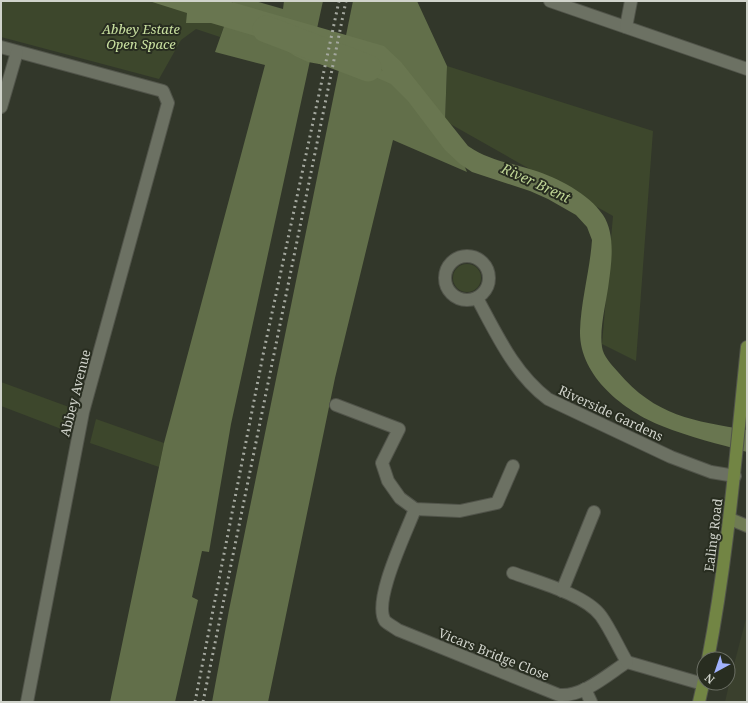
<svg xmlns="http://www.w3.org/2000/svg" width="748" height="703" viewBox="0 0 748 703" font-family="'Noto Serif',serif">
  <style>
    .built { fill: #3a402d }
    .green { fill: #3d472c }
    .forest { fill: #626f4a }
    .water { fill: #697650; fill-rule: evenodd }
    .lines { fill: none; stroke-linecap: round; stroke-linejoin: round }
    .river { stroke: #697650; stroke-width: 27 }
    .street-casing { stroke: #51544a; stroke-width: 14 }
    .secondary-casing { stroke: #51544a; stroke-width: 14 }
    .primary-casing { stroke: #51544a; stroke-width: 14 }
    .street { stroke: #6c7163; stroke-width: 12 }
    .secondary { stroke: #6f7b53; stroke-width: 12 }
    .primary { stroke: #728544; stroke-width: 12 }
    .rail { stroke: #a4a89f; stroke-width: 3; stroke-dasharray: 2 4; stroke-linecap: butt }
    .labels { text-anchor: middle; stroke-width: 4; stroke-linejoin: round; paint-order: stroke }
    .park-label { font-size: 13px; font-style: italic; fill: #c9e0a0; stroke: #282d20 }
    .street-label { font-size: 13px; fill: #d0d3cb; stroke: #282d20 }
    .water-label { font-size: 14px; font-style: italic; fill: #bfd595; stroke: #282d20 }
  </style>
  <rect width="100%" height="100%" fill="#32372a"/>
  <!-- built -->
  <path class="built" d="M747,615v87h-22l6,-26z"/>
  <!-- green -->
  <g class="green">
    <path d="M1,1h174l55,10 -10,26 -24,-8 -15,11 -22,39 -158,-42z"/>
    <path d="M447,66l206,65 -17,230 -34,-17 11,-128 -168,-95z"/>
    <circle cx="467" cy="278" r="14"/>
    <path d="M1,382l68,25 -5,23 -63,-24z"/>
    <path d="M96,419l68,24 -5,24 -69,-24z"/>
  </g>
  <!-- forest -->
  <g class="forest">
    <path d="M233,1h22l28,8 1,-8h39l-92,423 -22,128 -7,-1 -10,46 6,3 -23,102h-65l54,-259 101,-378 -50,-13z"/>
    <path d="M353,1h64l30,65 -2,55 22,51 -74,-32 -58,238 -67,324h-56l17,-92z"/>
  </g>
  <!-- water -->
  <path class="water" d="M149,1h79l156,45 17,16 67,84c22,15 40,16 65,24 25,8 55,23 70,45 12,18 9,45 6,66 -2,19 -10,47 -7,66 1,9 10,18 16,25 37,44 76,49 129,58v22c-28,-8 -58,-15 -85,-26 -38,-15 -83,-50 -82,-95 1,-31 10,-61 12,-91l-5,-13 -11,-12 -28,-16 -18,-8 -58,-19 -12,-8 -15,-14 -37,-49 -17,-17 -27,-12 -56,-10 -13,-6 -23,-15 -61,-18h-25l1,-10zM296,41l70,16 10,6 7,8c-7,-3 -13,-7 -20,-9 -18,-5 -61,-8 -73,-20z"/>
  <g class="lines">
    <!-- river -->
    <path class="river" d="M266,29l102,39"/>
    <!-- street casing -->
    <g class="street-casing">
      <g id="street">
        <path d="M550,1l197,68"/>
        <path d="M626,27l5,-26"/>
        <path d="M1,47l162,44 5,12 -85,309 -56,290"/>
        <path d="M1,107l16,-55"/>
        <circle cx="467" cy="278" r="22"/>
        <path d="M477,298c20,37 37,75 71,101l123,58 40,15 24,4"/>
        <path d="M336,405l63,24 -17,34 6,18 12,17 15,11 45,2 37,-8 16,-37"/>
        <path d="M415,509c-8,22 -43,92 -30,112 3,3 9,6 13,9l161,65c24,2 48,-20 68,-33l76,22"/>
        <path d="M513,573c25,9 73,22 88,43 10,14 17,31 26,46"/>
        <path d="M562,591l32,-79"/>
        <path d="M585,689l6,13"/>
      </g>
    </g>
    <!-- secondary casing -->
    <g class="secondary-casing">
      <path id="secondary" d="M730,519l17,7"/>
    </g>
    <!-- primary casing -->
    <g class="primary-casing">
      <g id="primary">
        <path d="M708,659c20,-103 28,-208 39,-312"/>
        <path d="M699,702l5,-22"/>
      </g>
    </g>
    <!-- street -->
    <use href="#street" class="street"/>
    <!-- secondary -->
    <use href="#secondary" class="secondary"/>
    <!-- primary -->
    <use href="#primary" class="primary"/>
    <!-- rail -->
    <g class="rail">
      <path d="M195,702l68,-347 76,-354"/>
      <path d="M203,702l143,-701"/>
    </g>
  </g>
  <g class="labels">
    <!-- park labels -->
    <g class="park-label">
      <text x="141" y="34">Abbey Estate<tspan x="141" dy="15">Open Space</tspan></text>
    </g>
    <!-- street labels -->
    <g class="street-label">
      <text transform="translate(75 393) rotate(-76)" y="5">Abbey Avenue</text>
      <text transform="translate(611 413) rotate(25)" y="5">Riverside Gardens</text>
      <text transform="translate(713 535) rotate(-83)" y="5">Ealing Road</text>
      <text transform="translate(494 654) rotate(22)" y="5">Vicars Bridge Close</text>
    </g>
    <!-- water labels -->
    <g class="water-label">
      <text transform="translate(536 183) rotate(25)" y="5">River Brent</text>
    </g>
  </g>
  <!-- border -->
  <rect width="748" height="703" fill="none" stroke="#d0d3cb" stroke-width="4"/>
  <!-- north arrow -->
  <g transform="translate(716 671) rotate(220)"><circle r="19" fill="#282d20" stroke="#6b6f64"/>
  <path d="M0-3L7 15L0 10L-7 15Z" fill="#a1b2fd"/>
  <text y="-6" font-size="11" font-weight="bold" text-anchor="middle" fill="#d0d3cb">N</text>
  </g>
</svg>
